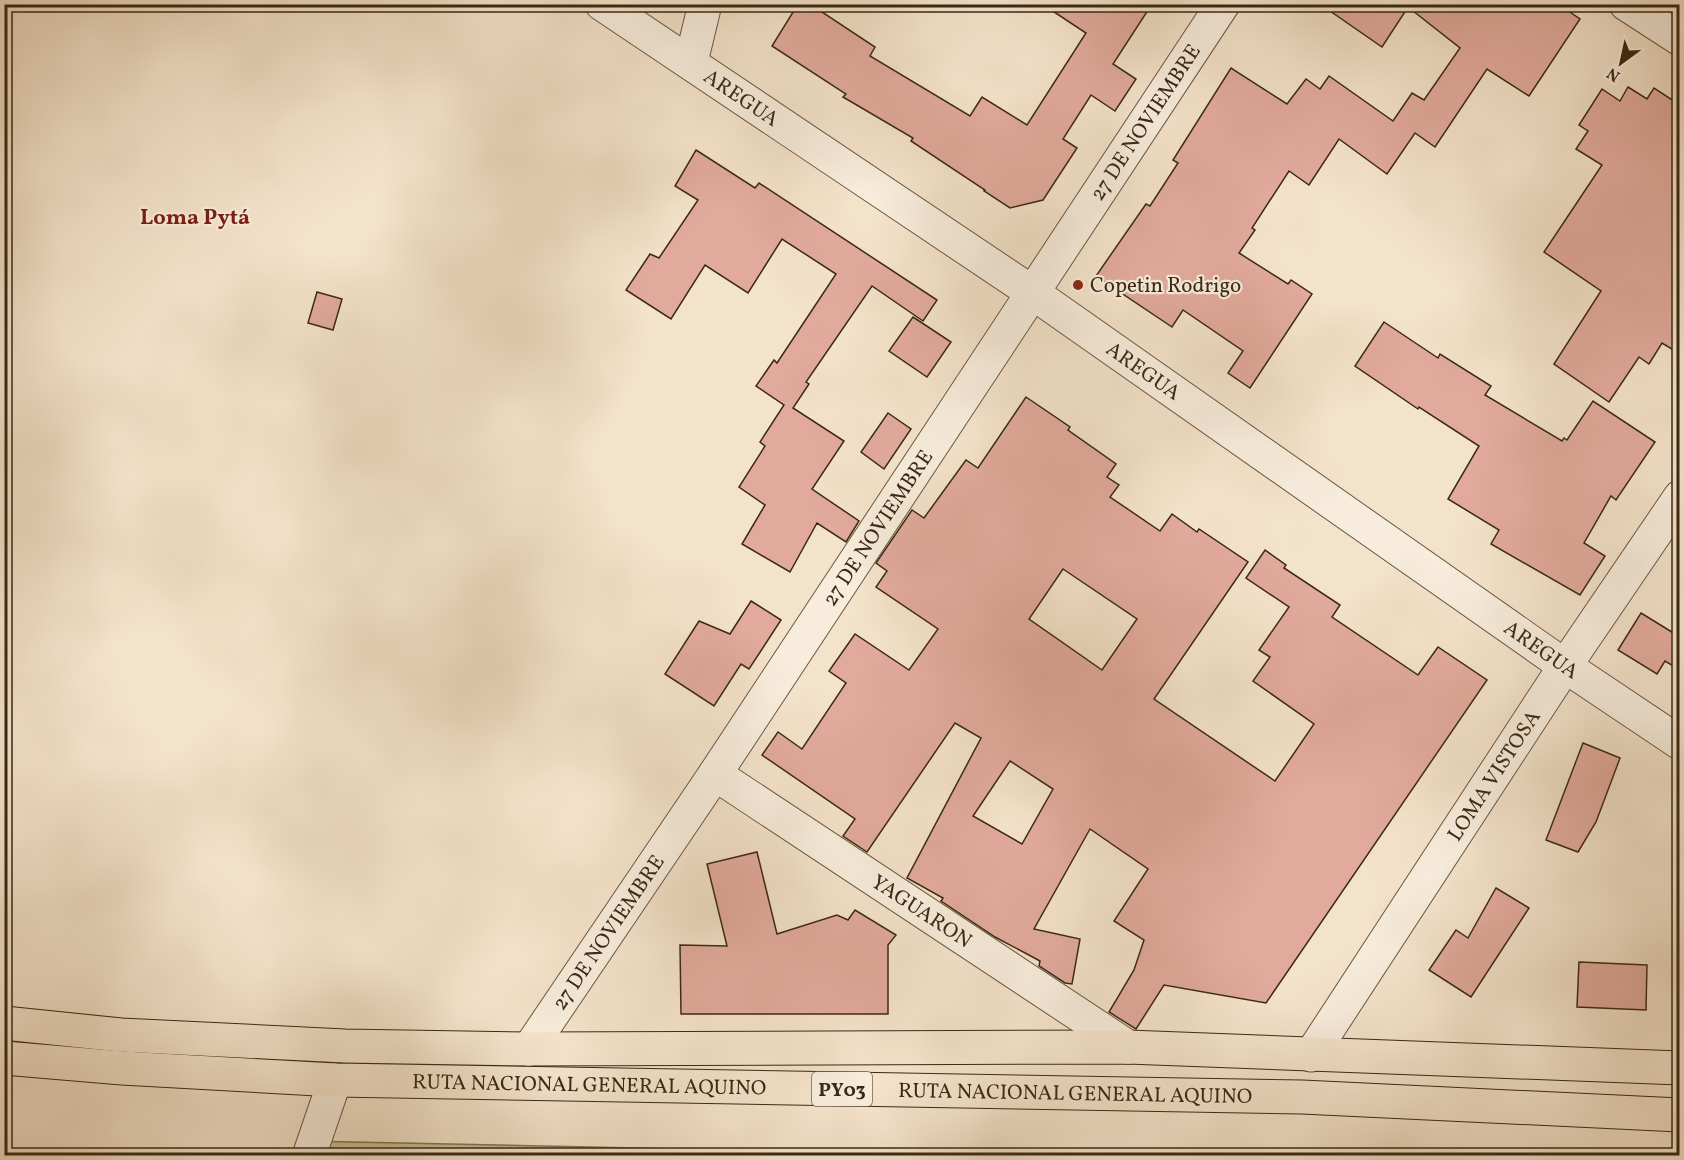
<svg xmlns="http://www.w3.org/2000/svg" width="1684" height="1160" viewBox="0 0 1684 1160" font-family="Vollkorn,serif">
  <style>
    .green { fill: #c4c192; stroke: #7e7552; stroke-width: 1.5 }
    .building { fill: #e2aa9d; stroke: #392913; stroke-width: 1.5; fill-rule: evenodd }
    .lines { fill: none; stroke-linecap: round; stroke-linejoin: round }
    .minor-casing { stroke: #685841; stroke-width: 35 }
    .trunk-casing { stroke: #392913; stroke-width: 35 }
    .minor { stroke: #f8eddd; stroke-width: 33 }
    .trunk { stroke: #f4e3cb; stroke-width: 33 }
    .poi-dot { fill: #8f2418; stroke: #f8eddd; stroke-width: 2 }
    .labels { text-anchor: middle; stroke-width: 4.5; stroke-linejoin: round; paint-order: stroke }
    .shield { fill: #f8eddd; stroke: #726450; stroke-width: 1.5 }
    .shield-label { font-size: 20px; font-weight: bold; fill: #392913 }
    .street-label { font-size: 21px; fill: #392913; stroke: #f8eddd }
    .poi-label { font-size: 21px; fill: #392913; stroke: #f8eddd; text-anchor: start }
    .neighbourhood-label { font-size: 22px; font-weight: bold; fill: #7a1f14; stroke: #f8eddd }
  </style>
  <rect width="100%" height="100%" fill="#f4e3cb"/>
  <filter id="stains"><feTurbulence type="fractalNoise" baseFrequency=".00333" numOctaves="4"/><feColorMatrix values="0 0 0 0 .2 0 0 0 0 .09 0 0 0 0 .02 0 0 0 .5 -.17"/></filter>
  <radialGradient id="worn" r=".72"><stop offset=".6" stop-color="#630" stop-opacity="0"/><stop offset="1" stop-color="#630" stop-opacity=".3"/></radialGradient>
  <!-- green -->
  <path class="green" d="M303,1141l668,14 -672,1z"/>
  <!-- building -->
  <g class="building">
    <path d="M798,4h12l65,43 -5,9 100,60 12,-19 45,28 59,-92 -44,-29h110l-39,60 23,15 -21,32 -24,-16 -28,44 14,9 -34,52 -33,8 -26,-17 1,-1 -74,-49 2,-3 -70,-41 3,-3 -74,-48z"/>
    <path d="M1320,4h238l22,15 -51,77 -42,-27 -52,78 -20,-14 -28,41 -48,-35 -30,46 -20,-14 -37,57 3,2 -16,23 49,31 3,-4 21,14 -62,94 -22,-15 15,-22 -60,-41 -11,17 -76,-51 50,-72 4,2 28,-43 -5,-3 58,-92 56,36 19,-25 14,10 9,-13 64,45 19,-28 12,7 36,-52 -52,-41 -26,40z"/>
    <path d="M1628,87l19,12 7,-11 26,17v249l-18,-11 -13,21 -10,-7 -30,45 -55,-38 47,-73 -57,-39 58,-87 -26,-16 12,-18 -9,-6 23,-36 18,12z"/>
    <path d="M696,150l59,38 4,-5 178,117 -14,21 -51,-35 -66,96 3,2 -16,24 51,33 -32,48 47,32 -13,21 -29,-19 -27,49 -48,-28 23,-39 -26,-18 26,-41 -5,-4 24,-37 -28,-19 18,-26 3,3 59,-89 -54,-35 -34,54 -43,-28 -34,54 -45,-29 24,-36 9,4 39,-58 -23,-14z"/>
    <path d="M317,292l25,7 -9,31 -25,-7z"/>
    <path d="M913,317l38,25 -24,35 -38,-26z"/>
    <path d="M1384,322l54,36 2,-4 51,32 -6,9 77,46 2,-3 3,2 26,-39 62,41 -39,58 -5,-4 -27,47 21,13 -25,39 -89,-51 8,-14 -51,-31 31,-53 -60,-39 -1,2 -63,-43z"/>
    <path d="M1026,397l44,30 -2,3 48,34 -9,13 12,8 -9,12 50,34 12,-17 25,18 2,-3 49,33 -94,137 121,82 39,-57 -61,-43 17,-24 -11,-7 30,-43 -43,-29 19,-28 21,15 -2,3 56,37 -8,12 86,58 20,-28 49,33 -221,323 -102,-18 -28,44 -27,-17 25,-42 10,-30 -30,-19 34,-52 -58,-40 -56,100 46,10 -8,45 -7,-1 -26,-17 1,-5 -45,-24 -54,-36 2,-3 -36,-20 74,-140 -26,-15 -88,129 -24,-16 12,-17 -93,-64 16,-23 24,17 44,-66 -17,-12 26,-37 54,36 29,-41 -62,-42 11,-16 -11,-8 36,-53 12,8 42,-58 12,8zM1063,569l74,50 -35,51 -73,-51zM1010,761l43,28 -31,55 -49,-28z"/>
    <path d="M888,413l23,16 -27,40 -23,-17z"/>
    <path d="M751,601l30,19 -32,49 -8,-5 -27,42 -49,-32 34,-53 31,13z"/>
    <path d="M1641,613l39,24v33l-15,-9 -8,13 -39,-24z"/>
    <path d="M1583,743l37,15 -24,64 -18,30 -32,-12z"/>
    <path d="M757,852l20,82 60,-19 11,5 7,-10 41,25 -8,10v69h-207l-1,-69 47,1 -20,-82z"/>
    <path d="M1496,888l33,20 -58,89 -42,-27 27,-40 12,8z"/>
    <path d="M1579,962l68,3 -1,45 -69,-3z"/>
  </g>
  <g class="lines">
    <!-- minor casing -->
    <g class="minor-casing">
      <g id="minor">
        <path id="s1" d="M602,4l431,289 532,373 115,77"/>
        <path d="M1626,4l54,35"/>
        <path d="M691,62l14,-58"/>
        <path id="s2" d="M715,774l413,273"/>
        <path id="s3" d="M529,1049l186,-275 508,-770"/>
        <path id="s4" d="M1311,1055l254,-389 115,-169"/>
        <path d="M309,1156l26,-76"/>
      </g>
    </g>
    <!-- trunk casing -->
    <g class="trunk-casing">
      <g id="trunk">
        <path d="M4,1023l117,12 224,11 184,3 599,-2 552,21"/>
        <path id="s5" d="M4,1058l118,10 213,12 967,17 378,18"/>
      </g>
    </g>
    <!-- minor -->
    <use href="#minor" class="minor"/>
    <!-- trunk -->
    <use href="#trunk" class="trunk"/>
  </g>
  <!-- markers -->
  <circle class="poi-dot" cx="1078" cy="285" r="6"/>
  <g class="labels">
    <!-- shield labels -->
    <rect class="shield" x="812" y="1072" width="60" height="34" rx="4.5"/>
    <g class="shield-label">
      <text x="842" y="1096">PY03</text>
    </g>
    <!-- street labels -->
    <g class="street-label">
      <text dy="7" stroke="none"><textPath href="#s1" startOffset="168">AREGUA</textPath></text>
      <text dy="7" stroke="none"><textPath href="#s3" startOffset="1113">27 DE NOVIEMBRE</textPath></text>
      <text dy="7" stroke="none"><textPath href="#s1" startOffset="654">AREGUA</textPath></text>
      <text dy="7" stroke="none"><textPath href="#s3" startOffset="627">27 DE NOVIEMBRE</textPath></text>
      <text dy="7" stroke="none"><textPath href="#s1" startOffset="1140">AREGUA</textPath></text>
      <text dy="7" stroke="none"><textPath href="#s4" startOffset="334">LOMA VISTOSA</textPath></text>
      <text dy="7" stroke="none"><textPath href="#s2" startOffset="248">YAGUARON</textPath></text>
      <text dy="7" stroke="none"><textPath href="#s3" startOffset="141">27 DE NOVIEMBRE</textPath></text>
      <text dy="7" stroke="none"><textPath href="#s5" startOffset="586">RUTA NACIONAL GENERAL AQUINO</textPath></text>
      <text dy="7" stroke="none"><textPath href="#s5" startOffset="1072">RUTA NACIONAL GENERAL AQUINO</textPath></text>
    </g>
    <!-- poi labels -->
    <g class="poi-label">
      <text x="1090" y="292">Copetin Rodrigo</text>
    </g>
    <!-- neighbourhood labels -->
    <g class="neighbourhood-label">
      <text x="195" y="224">Loma Pytá</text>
    </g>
  </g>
  <!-- margin -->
  <rect width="1684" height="1160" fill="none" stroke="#f4e3cb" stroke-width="24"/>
  <rect x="6" y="6" width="1672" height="1148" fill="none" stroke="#392913" stroke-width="3"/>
  <rect x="12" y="12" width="1660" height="1136" fill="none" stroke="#392913" stroke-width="1.5"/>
  <!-- north arrow -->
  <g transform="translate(1621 63) rotate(213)" stroke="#f8eddd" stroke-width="4.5" paint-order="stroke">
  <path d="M0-4.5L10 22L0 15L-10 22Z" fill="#392913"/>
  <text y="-9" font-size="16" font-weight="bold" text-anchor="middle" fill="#392913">N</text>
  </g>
  <rect width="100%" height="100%" filter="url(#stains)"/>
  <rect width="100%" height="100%" fill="url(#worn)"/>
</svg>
